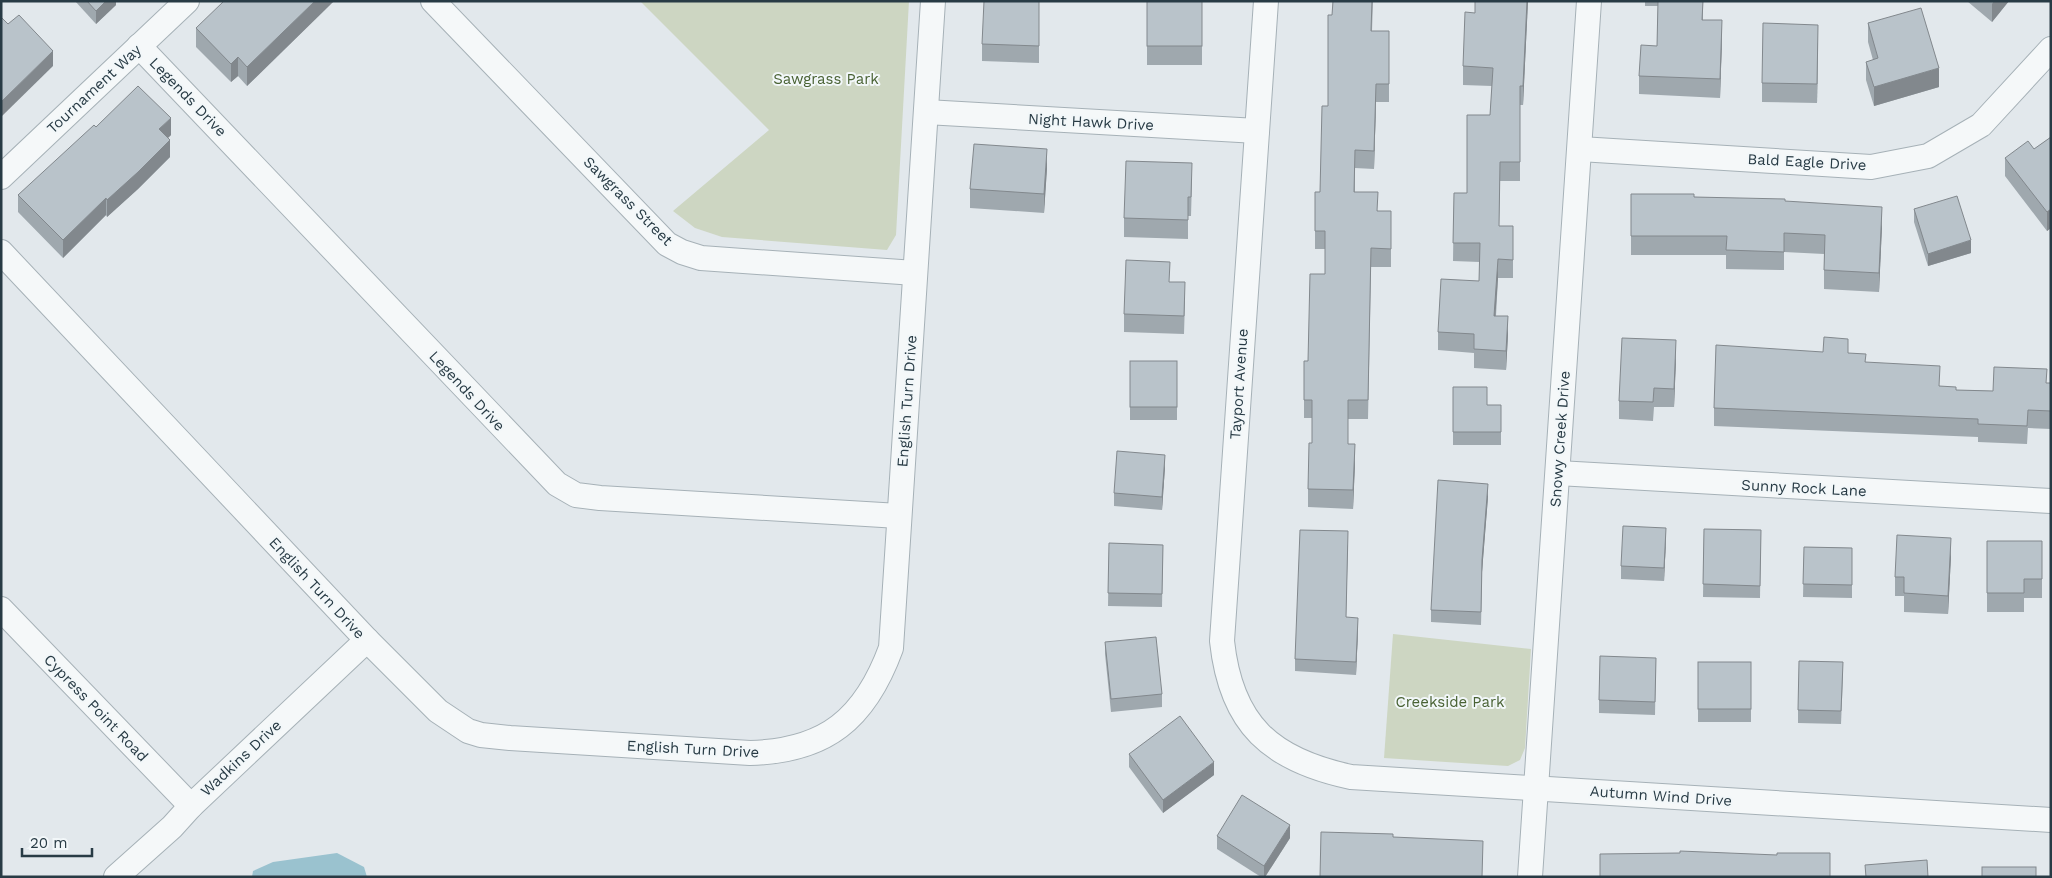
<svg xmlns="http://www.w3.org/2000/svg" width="2052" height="878" viewBox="0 0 2052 878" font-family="'Work Sans',sans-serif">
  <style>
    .green { fill: #cdd6c2 }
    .water { fill: #9ac2cf }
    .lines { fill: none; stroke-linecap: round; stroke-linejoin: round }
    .street-casing { stroke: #a6b1b7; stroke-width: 26 }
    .street { stroke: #f5f8f9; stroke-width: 24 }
    .wall { fill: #9fa8ae }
    .shaded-wall { fill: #82888d }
    .building { fill: #b9c3ca; stroke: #82888d }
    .labels { text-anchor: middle; stroke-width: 4; stroke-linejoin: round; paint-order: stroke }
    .park-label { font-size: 15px; fill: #496234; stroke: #f2f7f9 }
    .street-label { font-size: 15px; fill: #283b45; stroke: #f2f7f9 }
  </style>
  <rect width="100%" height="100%" fill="#e2e8ec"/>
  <!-- green -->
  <g class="green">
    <path d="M640,1h269l-13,234 -9,15 -165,-13 -27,-9 -22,-17 96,-81z"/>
    <path d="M1393,634l138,15 -6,99 -5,12 -12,6 -124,-8z"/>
  </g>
  <!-- water -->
  <path class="water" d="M337,853l27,14 3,10h-115l1,-6 20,-9z"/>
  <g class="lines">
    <!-- street casing -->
    <g class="street-casing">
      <g id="street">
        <path d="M433,1l234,243 15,8 19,6 214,15"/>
        <path d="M1266,1l-44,640c9,84 49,119 129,136l700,43"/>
        <path d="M139,46l418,438 19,11 24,3 299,18"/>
        <path d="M926,112l331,19"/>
        <path d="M1580,149l291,18 57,-11 53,-31 70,-76"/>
        <path d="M1,177l186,-176"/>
        <path d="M1,252l366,388 71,71 30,20 13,4 29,3 240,15c76,-2 115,-34 141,-105l42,-647"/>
        <path d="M1558,473l493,28"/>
        <path d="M1,609l190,197"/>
        <path d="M116,877l56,-50 19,-21 176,-166"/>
        <path d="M1530,877l59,-876"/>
      </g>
    </g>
    <!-- street -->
    <use href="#street" class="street"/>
  </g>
  <!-- wall -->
  <g class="wall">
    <path d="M75,1h41v4l-20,19z"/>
    <path d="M334,1l-87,85 -9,-10 -7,6 -35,-35v-19z"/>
    <path d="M1039,1v62l-57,-2v-17z"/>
    <rect x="1147" y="1" width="55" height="64"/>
    <path d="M1333,1h40l-1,30h17v71h-13l-2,67 -19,-1v24l23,19h13v56h-20l-3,152h-20v25l7,19 -2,46 -45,-2v-18l4,-46v-25h-8v-57h4l17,-87v-25h-10v-57h5l8,-86z"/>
    <path d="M1528,1l-5,104h-3v76h-20l-1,45 14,19v33h-15l-2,38 12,19 -2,35 -32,-2v-15l-36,-3v-18l41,-51 1,-19 -27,-1 1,-68h13l23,-78 2,-29 -29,-1v-19l12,-53z"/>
    <path d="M1645,1h58v19l19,19 -2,59 -81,-4v-18l18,-30 1,-40h-13z"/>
    <path d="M1967,1h42l-17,21z"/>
    <path d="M1868,23l71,64 -65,19 -8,-26v-18l7,-2 -5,-18z"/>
    <path d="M1818,43l-1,60 -55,-1v-19z"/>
    <path d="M96,127l75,8 -3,3 2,19 -32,32 -31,28 -1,-2 -43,43 -45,-46v-17z"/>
    <path d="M2051,137v91l-4,3 -42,-55v-18l29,-9z"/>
    <path d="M1047,168l-3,45 -74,-5v-19z"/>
    <path d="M1192,181l-1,35h-3v23l-64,-2v-19z"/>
    <path d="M1631,194l154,7 97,25 -3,66 -55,-3v-35l-40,-2v18l-58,-1v-14h-95z"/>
    <path d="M1914,209l57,44 -43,13 -14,-44z"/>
    <path d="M1185,301l-1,33 -60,-2v-18z"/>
    <path d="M1848,353l18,9 74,24 16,4 37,1 54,-8h4v46l-23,-1 -1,16 -49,-2v-5l-264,-11v-18z"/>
    <path d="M1676,359l-2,48h-20l-1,14 -34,-2v-18z"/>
    <rect x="1130" y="361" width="47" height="59"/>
    <path d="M1453,387l34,18h14v40h-48z"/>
    <path d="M1165,467l-3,43 -48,-4v-13z"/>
    <path d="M1488,497l-6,75 -1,53 -50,-3v-12z"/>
    <path d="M1704,529l57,1 -1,68 -57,-1z"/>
    <path d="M1666,540l-2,41 -43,-2v-13z"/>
    <path d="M1987,541h55v57h-18v14h-37z"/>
    <path d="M1109,543l54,2 -1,62 -54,-1z"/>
    <path d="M1348,544l-2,73 12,14 -2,44 -61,-4v-12z"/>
    <path d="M1804,547l48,1v50l-49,-1z"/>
    <path d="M1951,556l-3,58 -44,-2v-16h-9v-19z"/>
    <path d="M1105,642l57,52v13l-51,5 -6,-58z"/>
    <path d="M1656,658l-1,57 -56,-2v-13z"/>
    <rect x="1698" y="662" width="53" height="60"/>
    <path d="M1843,675l-2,49 -43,-1v-13z"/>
    <path d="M1129,754l85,21 -51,38 -34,-46z"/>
    <path d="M1217,836l73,2 -25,39h-4l-44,-28z"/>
  </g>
  <!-- shaded-wall -->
  <g class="shaded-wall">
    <path d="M106,1h10v4l-20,19v-13z"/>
    <path d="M315,1h19l-87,85v-19z"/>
    <path d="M1527,1h1l-5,104v-19z"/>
    <path d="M1994,1h15l-17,21v-18z"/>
    <path d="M1722,20v19l-2,59v-19z"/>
    <path d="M1818,25v18l-1,60v-19z"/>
    <path d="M53,51v15l-52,51v-15z"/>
    <path d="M238,57v19l-7,6v-18z"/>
    <path d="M1939,68v19l-65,19v-19z"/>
    <path d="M1376,84v18l-2,67v-18z"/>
    <path d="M171,118v17l-12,11v-17z"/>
    <path d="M170,140v17l-32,32 -31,28v-17z"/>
    <path d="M1047,149v19l-3,45v-19z"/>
    <path d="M106,198v17l-43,43v-18z"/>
    <path d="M1882,207v19l-3,66v-19z"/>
    <path d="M2051,209v19l-4,3v-19z"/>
    <path d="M1971,240v13l-43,13v-12z"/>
    <path d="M1498,259v19l-4,56v-18z"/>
    <path d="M1508,316v19l-2,35v-19z"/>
    <path d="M1676,340v19l-2,48v-18z"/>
    <path d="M1355,444v19l-2,46v-19z"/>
    <path d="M1165,455v12l-3,43v-13z"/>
    <path d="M1488,484v13l-6,75 -1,53 1,-65z"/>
    <path d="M1666,528v12l-2,41v-13z"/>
    <path d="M1951,538v18l-3,58v-18z"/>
    <path d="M1358,618v13l-2,44v-13z"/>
    <path d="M1214,762v13l-51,38v-13z"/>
    <path d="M1290,825v13l-25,39h-1v-11z"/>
  </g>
  <!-- building -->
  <g class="building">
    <path d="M87,1h19l-10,10z"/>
    <path d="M224,1h91l-68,66 -9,-10 -7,7 -35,-36z"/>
    <path d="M984,1h55v45l-57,-2z"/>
    <rect x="1147" y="1" width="55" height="45"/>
    <path d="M1333,1h39l-1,30h18v53h-13l-2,67 -19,-1 -1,42h24l-1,19h14v38l-20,-1 -3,152h-20v44h7l-2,46 -45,-1 1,-46h3v-43h-8v-39h4l2,-87h15v-43h-10v-39h5l2,-86h6v-91h4z"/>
    <path d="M1475,1h52l-4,85h-3v76h-20l-1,64h14v34l-15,-1 -4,57h14l-2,35 -32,-2v-15l-36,-2 3,-53 38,2 1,-38h-27l1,-50h13v-78h23l3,-47 -30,-2 2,-54 10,1z"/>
    <path d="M1658,1h45l-1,19h20l-2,59 -81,-3 2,-31 16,1z"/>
    <path d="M1921,8l18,60 -65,19 -8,-25 12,-4 -10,-35z"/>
    <path d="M19,15l34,36 -52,51v-85l7,7z"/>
    <path d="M1763,23l55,2 -1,59 -55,-1z"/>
    <path d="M138,86l33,32 -12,11 11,11 -32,32 -31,28 -1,-2 -43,42 -45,-45 76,-70 2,2z"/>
    <path d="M2051,137v72l-4,3 -42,-54 23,-17 6,8z"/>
    <path d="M974,144l73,5 -3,45 -74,-5z"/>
    <path d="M1126,161l66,2 -1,34h-3v23l-64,-2z"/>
    <path d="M1631,194h63v3l91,2v2l97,6 -3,66 -55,-3 1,-35 -41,-2v19l-58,-2 1,-14h-96z"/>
    <path d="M1957,196l14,44 -43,14 -14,-45z"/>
    <path d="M1126,260l44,2 -1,20h16l-1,34 -60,-2z"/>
    <path d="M1824,337l24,2v14l18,1 -1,8 75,4 -1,20 17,1v3l37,1 1,-24 53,2 -1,14h5v28l-23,-1 -1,16 -49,-2v-5l-264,-11 2,-63 107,7z"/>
    <path d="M1622,338l54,2 -2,49 -20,-1 -1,14 -34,-1z"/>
    <rect x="1130" y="361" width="47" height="46"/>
    <path d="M1453,387h34v18h14v27h-48z"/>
    <path d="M1117,451l48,4 -3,42 -48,-4z"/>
    <path d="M1438,480l50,4 -6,76 -1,52 -50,-2z"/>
    <path d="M1623,526l43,2 -2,40 -43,-2z"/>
    <path d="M1704,529l57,1 -1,56 -57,-2z"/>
    <path d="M1300,530l48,1 -2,86 12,1 -2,44 -61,-3z"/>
    <path d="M1897,535l54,3 -3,58 -44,-3v-16h-9z"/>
    <path d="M1987,541h55v38h-18v14h-37z"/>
    <path d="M1109,543l54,2 -1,49 -54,-1z"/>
    <path d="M1804,547l48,1v37l-49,-1z"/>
    <path d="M1156,637l6,57 -51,5 -6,-57z"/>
    <path d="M1600,656l56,2 -1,44 -56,-2z"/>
    <path d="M1799,661l44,1 -2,49 -43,-1z"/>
    <rect x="1698" y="662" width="53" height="47"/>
    <path d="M1180,716l34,46 -51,38 -34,-46z"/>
    <path d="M1242,795l48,30 -26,41 -47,-30z"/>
    <path d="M1321,832l72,2v3l90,4 -1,36h-162z"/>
    <path d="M1680,851l97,4v-2h53v24h-230v-23l80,-1z"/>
    <path d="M1927,860l1,17h-62l-1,-12z"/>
    <rect x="1982" y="867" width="54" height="10"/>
  </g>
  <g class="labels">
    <!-- park labels -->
    <g class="park-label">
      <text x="826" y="84">Sawgrass Park</text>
      <text x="1450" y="707">Creekside Park</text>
    </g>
    <!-- street labels -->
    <g class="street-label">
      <text transform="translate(94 89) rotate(-43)" y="5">Tournament Way</text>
      <text transform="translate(188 97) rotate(46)" y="5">Legends Drive</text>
      <text transform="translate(1091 122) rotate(3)" y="5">Night Hawk Drive</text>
      <text transform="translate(1807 162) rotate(3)" y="5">Bald Eagle Drive</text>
      <text transform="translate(628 201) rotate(45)" y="5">Sawgrass Street</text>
      <text transform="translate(1239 384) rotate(-86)" y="5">Tayport Avenue</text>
      <text transform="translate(467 391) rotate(47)" y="5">Legends Drive</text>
      <text transform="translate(907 401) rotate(-86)" y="5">English Turn Drive</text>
      <text transform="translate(1560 439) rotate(-86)" y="5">Snowy Creek Drive</text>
      <text transform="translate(1804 488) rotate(3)" y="5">Sunny Rock Lane</text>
      <text transform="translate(317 588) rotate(47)" y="5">English Turn Drive</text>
      <text transform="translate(96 708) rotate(46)" y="5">Cypress Point Road</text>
      <text transform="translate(693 749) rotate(3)" y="5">English Turn Drive</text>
      <text transform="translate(241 758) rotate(-43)" y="5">Wadkins Drive</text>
      <text transform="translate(1661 796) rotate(4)" y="5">Autumn Wind Drive</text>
    </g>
  </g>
  <!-- border -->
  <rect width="2052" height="878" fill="none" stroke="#283b45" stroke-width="5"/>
  <!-- scale -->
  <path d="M22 848v8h70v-8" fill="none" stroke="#283b45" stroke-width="2.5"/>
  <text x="30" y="848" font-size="15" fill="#283b45" stroke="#f2f7f9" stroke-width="4" paint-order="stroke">20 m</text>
</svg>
